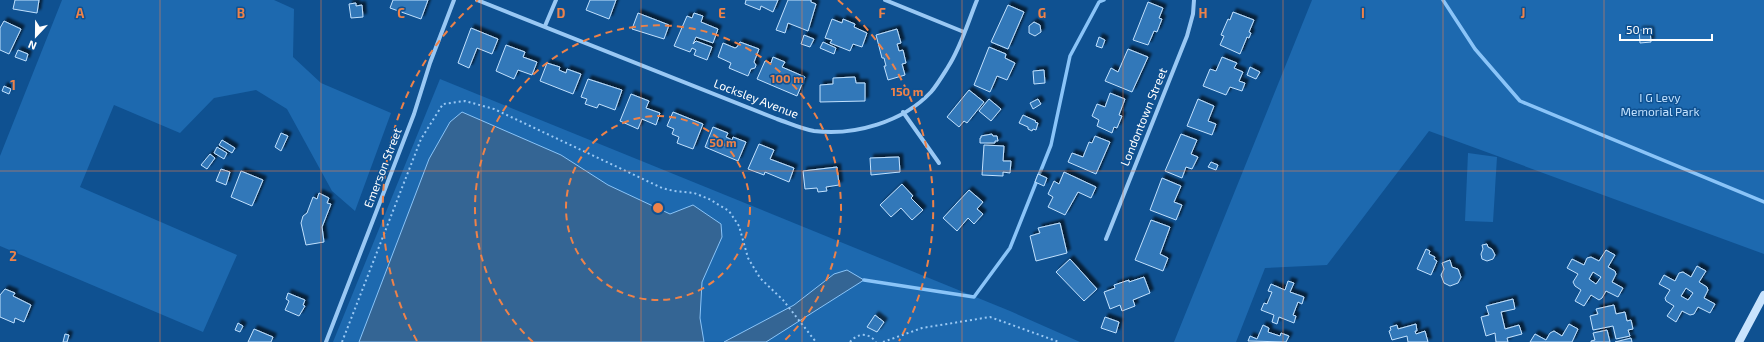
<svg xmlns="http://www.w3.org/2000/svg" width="1764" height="342" viewBox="0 0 1764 342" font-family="'Exo 2',sans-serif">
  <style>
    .green { fill: #1d69af }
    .water { fill: #346594; stroke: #8ac4f8 }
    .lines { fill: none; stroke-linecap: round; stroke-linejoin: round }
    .stream { stroke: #8ac4f8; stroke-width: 3.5 }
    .building { fill: #3378b9; stroke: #c1e1fe; fill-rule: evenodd; filter: url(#shadow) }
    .path { stroke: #99c8f4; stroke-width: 2; stroke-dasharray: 2 3; stroke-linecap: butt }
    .minor { stroke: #99c8f4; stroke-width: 4 }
    .secondary { stroke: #c9e3fd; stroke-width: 8 }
    .grid { fill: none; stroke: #ee8249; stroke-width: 1; stroke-opacity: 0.55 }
    .ring { fill: none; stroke: #ee8249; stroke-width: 2; stroke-dasharray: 7 5 }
    .labels { text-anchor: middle; stroke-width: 3; stroke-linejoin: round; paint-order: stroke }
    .park-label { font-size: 12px; fill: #c1e1fe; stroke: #0f5191 }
    .street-label { font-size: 12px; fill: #fff; stroke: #0f5191 }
    .grid-label { font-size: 13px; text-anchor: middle; font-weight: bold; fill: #ee8249; stroke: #0f5191; stroke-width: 3; stroke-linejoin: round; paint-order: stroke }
    .centre { fill: #ee8249; stroke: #0f5191; stroke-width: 2 }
    .ring-label { font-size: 12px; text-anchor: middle; font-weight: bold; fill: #ee8249; stroke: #0f5191; stroke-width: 3; stroke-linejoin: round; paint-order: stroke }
  </style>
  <defs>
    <filter id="shadow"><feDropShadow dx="3.5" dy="-3.5" stdDeviation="1" flood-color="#0009"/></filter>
  </defs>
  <rect width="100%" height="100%" fill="#0f5191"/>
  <!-- green -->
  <g class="green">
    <path d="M62,0h212l20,9 -1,48 28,26 70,30 -36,98 -23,-20 -45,-82 -31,-19 -42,8 -34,35 -66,-28 -34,82 157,68 -34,77 -203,-86v-90z"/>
    <path d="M1312,0h452v254l-335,-123 -102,134 -62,3 -29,74h-62z"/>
    <path d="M440,79l570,232 70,31h-747z"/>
    <path d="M1468,153l29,4 -4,65 -28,-1z"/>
  </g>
  <!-- water -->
  <g class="water">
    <path d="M462,112l99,43 47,30 62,29 23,-9 28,19 1,13 -20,45 -2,36 4,24h-345l70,-183 21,-37z"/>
    <path d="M847,270l17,10 -98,62h-42l70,-37 40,-31z"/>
  </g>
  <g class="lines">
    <!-- stream -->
    <g class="stream">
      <path d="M1443,0l32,49 45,52 244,101"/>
      <path d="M864,280l110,17 36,-49 41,-103 19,-89 29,-54 5,-2"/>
    </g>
  </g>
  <!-- building -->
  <g class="building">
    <path d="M15,0h24l-2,13 -24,-4z"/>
    <path d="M393,0h35l-7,19 -31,-11z"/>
    <path d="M590,0h26l-7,19 -23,-9z"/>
    <path d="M746,0h32l-5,12 -12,-6 -1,4 -15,-6z"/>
    <path d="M788,0h23v2l5,2 -8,27 -20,-8 -3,10 -9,-3z"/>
    <path d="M1148,2l15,6 -4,10 3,1 -5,13 -3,-1 -6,14 -15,-5z"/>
    <path d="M356,3v3l6,-1 1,12 -12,1 -2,-14z"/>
    <path d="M1008,5l16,7 -16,37 -17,-7z"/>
    <path d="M1233,12l21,8 -5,12 2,1 -2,5 -2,-1 -7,17 -20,-9 4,-9 -3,-1 7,-16 2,1z"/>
    <path d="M638,13l31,12 -5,14 -32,-10z"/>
    <path d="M694,13l9,3 -2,6 17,7 -5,14 -17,-6 -3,7 3,-3 16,6 -5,13 -13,-5 2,-5 -4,-2 -2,4 -16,-6 13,-30 5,2z"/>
    <path d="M832,19l10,4 1,-4 12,5 -1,3 13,6 -5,14 -9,-3 -3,7 -20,-8 2,-3 -7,-2z"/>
    <path d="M4,21l17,8 -12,25 -9,-4v-22z"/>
    <path d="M1034,22l6,3 1,7 -6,4 -6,-3v-7z"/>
    <path d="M471,28l27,11 -6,15 -15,-6 -8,20 -11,-5z"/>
    <path d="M897,29l4,14 -4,1 2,7 4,-1 3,13 -4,1 3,11 -17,5 -4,-14h2l-2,-8h-2l-6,-23z"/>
    <path d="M1639,30h11l1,12 -11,1z"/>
    <path d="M804,35l10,4 -4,8 -9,-3z"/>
    <path d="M1099,37l6,3 -3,8 -6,-2z"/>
    <path d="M740,42l19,7 -5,13 2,3 -1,3 -4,1 -3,7 -19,-8 2,-5 -13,-6 5,-14 12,5 2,-1z"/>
    <path d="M823,42l13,6 -2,6 -14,-6z"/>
    <path d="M506,45l19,7 -2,5 14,5 -5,13 -14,-5 -4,9 -18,-8z"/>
    <path d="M989,47l17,7 -1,4 10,5 -8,17 -10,-4 -7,16 -16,-7z"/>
    <path d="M1128,49l20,8 -16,35 -27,-11 6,-13 7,4z"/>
    <path d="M18,50l10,4 -2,7 -11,-4z"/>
    <path d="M773,57l12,5 -3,5 23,10 -8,19 -40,-17 8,-18 6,2z"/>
    <path d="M1222,57l15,6 -3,5 9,4 -4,9 6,2 -3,8 -12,-4 -4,8 -23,-9 7,-17 6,2z"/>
    <path d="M547,63l13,4 -1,3 7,3 1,-4 14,5 -8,20 -33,-13z"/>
    <path d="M1250,67l10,5 -4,7 -9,-4z"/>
    <path d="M1044,70l1,13 -11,1 -1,-13z"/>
    <path d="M855,77l1,6h9v18l-45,1v-17l13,-1v-6z"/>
    <path d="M588,79l34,11 -7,20 -16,-6 -2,4 -12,-4 2,-5 -6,-2z"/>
    <path d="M4,86l7,3 -2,5 -7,-3z"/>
    <path d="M969,90l15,12 -17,21 -3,-2 -5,6 -12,-10z"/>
    <path d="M1110,93l15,6 -6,16 3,1 -5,12 -3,-1 -2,6 -15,-7 2,-6 -7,-4 5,-12 8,3z"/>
    <path d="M631,94l18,7 -3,7 14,5 -4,12 -14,-6 -4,10 -18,-8z"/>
    <path d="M989,99l12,10 -10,12 -12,-10z"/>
    <path d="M1038,99l3,5 -8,5 -3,-6z"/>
    <path d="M1198,99l16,7 -6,15 8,3 -4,11 -25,-9z"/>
    <path d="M673,112l30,12 -10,25 -16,-6 2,-6 -7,-3 2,-5 -7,-3z"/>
    <path d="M1023,115l13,6 -1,1 3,1 -2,7 -3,-1 -1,2 -4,-2v-2l-9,-4z"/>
    <path d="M713,127l15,6 -2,4 6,3 1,-3 13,5 -8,19 -33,-14z"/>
    <path d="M281,133l7,3 -7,15 -6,-4z"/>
    <path d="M992,134l1,2h4l1,5h-3v2h-15v-5h1v-2z"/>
    <path d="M1181,134l16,6 -6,14 7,3 -6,12 -6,-2 -4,11 -17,-7z"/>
    <path d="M1095,136l15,6 -14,32 -28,-12 4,-9 11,4 6,-15 3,1z"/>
    <path d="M222,140l13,8 -3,5 -13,-8z"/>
    <path d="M759,144l15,6 -4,9 24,9 -5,14 -24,-10 -1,3 -16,-6z"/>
    <path d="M984,145l20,1 -1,15h8l-1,12 -7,-1v4l-21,-1z"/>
    <path d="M217,147l10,6 -3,6 -10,-6z"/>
    <path d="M210,154l5,4 -8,11 -6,-4z"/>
    <path d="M899,157l1,15 -29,3 -1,-17z"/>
    <path d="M1211,162l7,3 -2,5 -8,-3z"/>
    <path d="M837,167l2,18 -13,2 1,4 -9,1 -1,-4 -12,1 -2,-18z"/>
    <path d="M221,169l9,3 -4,13 -10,-4z"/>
    <path d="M241,171l22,9 -11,26 -21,-9z"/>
    <path d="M1064,172l32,15 -5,11 -13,-6 -13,23 -17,-8 5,-10 -5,-3 6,-13 5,3z"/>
    <path d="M1038,174l9,4 -3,8 -9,-4z"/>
    <path d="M1162,178l19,8 -7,16 8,3 -6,15 -26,-10z"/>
    <path d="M902,184l11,12 -2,2 12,12 -11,10 -11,-12 -10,9 -11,-12z"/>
    <path d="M969,190l14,12 -6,7 6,5 -9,10 -6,-6 -11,13 -14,-13z"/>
    <path d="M319,193l10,5 -2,5 4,1 -9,23 2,15 -18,3 -5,-22 2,-7 4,-3 6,-16 4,2z"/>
    <path d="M1151,220l19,7 -10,27 8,4 -5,13 -28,-11z"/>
    <path d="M1060,223l7,30 -31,8 -6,-25 10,-3 -2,-5z"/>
    <path d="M1487,244l1,3 4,2 3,6 -2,4 -6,2 -5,-2 -1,-5 2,-5 -1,-4z"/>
    <path d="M1426,249l4,2 -1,3 6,3 -1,2 3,2 -6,14 -14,-6z"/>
    <path d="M1606,250l9,5 -7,12 7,4 1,3 -4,8 11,6 -5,9 -12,-6 -4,7 -3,2 -8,-5 -7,11 -9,-5 6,-11 -6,-4 -2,-4 5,-8 -11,-6 5,-9 12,6 3,-7 4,-1 8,4zM1593,272l8,5 -5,7 -7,-5z"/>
    <path d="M1070,259l27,30 -13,12 -28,-29z"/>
    <path d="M1450,260l2,7 6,2 3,8 -3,6 -8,3 -6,-3 -3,-8 3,-6 -2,-6z"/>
    <path d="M1697,266l9,5 -7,11 8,5 1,3 -4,8 11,6 -5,9 -12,-6 -4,7 -4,1 -8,-4 -6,11 -9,-6 7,-10 -8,-5 -1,-3 5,-8 -11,-6 5,-9 11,6 4,-8 4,-1 8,5zM1686,288l7,5 -5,7 -7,-4z"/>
    <path d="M1144,277l6,16 -17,7 2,6 -13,5 -2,-6 -10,4 -6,-17 11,-4 -1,-3 15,-5v2z"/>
    <path d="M1288,281l6,2 -4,9 14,5 -2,7 -4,-2 -5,13 3,1 -2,7 -15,-6 -2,7 -5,-2 2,-7 -13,-5 3,-7 3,1 5,-12 -4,-1 3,-7 14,6z"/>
    <path d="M5,289l10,4 -2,3 18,9 -7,17 -9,-4 -1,5 -14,-6v-22z"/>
    <path d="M288,293l17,7 -2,5 2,1 -6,10 -14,-6 4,-9 -3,-2z"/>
    <path d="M1513,299l2,10 -14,3 4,17 14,-4 3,9 -15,4 1,4h-12l-1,-9 -9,3 -5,-19 8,-2 -3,-9z"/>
    <path d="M1614,305l2,9 9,-2 2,9 4,-1 2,9 -5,1 2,6 -14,3 -3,-13 -20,4 -3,-14 8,-2 -2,-5z"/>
    <path d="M875,315l9,7 -7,10 -10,-5z"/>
    <path d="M1105,317l14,5 -3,11 -15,-5z"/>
    <path d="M238,323l5,3 -3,6 -5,-2z"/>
    <path d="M1416,324l1,7h-2l1,3 9,-3 3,11h-20l-1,-6 -15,4 -3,-9 2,-1 -1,-3 7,-2 1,4z"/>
    <path d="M1569,324l9,5 -6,13h-42l5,-8 11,6 4,-7 4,-2 8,5z"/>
    <path d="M1263,325l6,3 -1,4 12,4 1,-3 8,3 -3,6 -38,-1 2,-5 7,3z"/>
    <path d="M254,329l19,8 -2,5h-23z"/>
    <path d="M1607,330l3,12h-19v-1l4,-1 -2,-7z"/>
    <path d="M65,334l4,1 -2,7h-4z"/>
    <path d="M1631,338l1,4h-17z"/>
  </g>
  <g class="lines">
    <!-- path -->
    <g class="path">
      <path d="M342,342l79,-203 22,-35 22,-3 29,8 168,79 12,3 20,2 15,6 20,12 10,15 9,32 12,20 23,22 33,42"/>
      <path d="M850,342c8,-9 18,-10 26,0"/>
      <path d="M883,342l39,-14 68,-11 69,25"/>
    </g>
    <!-- minor -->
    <g class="minor">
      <path d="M477,0l300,119c12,4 25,10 37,12 40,5 89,-9 117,-39 6,-7 12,-17 17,-25 13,-20 20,-45 29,-67"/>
      <path d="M885,0l79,32"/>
      <path d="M545,26l11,-26"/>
      <path d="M903,112l36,51"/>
      <path d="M1106,239l81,-203 6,-22 1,-14"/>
      <path d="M326,342l88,-228 16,-51 24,-63"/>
    </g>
    <!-- secondary -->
    <path class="secondary" d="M1739,342l25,-47"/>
  </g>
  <!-- grid -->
  <path class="grid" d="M160,0v342M321,0v342M481,0v342M641,0v342M802,0v342M962,0v342M1123,0v342M1283,0v342M1443,0v342M1604,0v342M0,171h1764"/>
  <!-- distance rings -->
  <g class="ring">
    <circle cx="658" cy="208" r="92"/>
    <path d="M533 342A183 183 0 1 1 783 342"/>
    <path d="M417 341A275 275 0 0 1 478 0M838 0A275 275 0 0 1 899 341"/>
  </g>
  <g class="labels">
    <!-- park labels -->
    <g class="park-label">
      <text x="1660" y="102">I G Levy<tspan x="1660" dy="14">Memorial Park</tspan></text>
    </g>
    <!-- street labels -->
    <g class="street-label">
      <text transform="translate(756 99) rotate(21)" y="4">Locksley Avenue</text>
      <text transform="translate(1144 117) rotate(-68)" y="4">Londontown Street</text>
      <text transform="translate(383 168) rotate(-69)" y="4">Emerson Street</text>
    </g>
  </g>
  <g class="grid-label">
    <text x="80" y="18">A</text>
    <text x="241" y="18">B</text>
    <text x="401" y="18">C</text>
    <text x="561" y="18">D</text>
    <text x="722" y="18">E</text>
    <text x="882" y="18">F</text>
    <text x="1042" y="18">G</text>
    <text x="1203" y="18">H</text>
    <text x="1363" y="18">I</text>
    <text x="1523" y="18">J</text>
    <text x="13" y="90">1</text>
    <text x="13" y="261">2</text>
  </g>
  <circle cx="658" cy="208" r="6" class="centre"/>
  <g class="ring-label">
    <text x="787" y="83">100 m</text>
    <text x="907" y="96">150 m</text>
    <text x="723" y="147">50 m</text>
  </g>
  <!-- north arrow -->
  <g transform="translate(36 36) rotate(202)" stroke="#0f5191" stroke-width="3" paint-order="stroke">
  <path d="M0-3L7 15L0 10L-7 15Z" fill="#ffffff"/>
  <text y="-6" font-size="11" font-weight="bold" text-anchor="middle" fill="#ffffff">N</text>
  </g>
  <!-- scale -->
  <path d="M1620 34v6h92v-6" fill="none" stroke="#ffffff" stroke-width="2"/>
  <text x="1626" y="34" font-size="12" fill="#ffffff" stroke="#0f5191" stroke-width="3" paint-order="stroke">50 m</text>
</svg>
